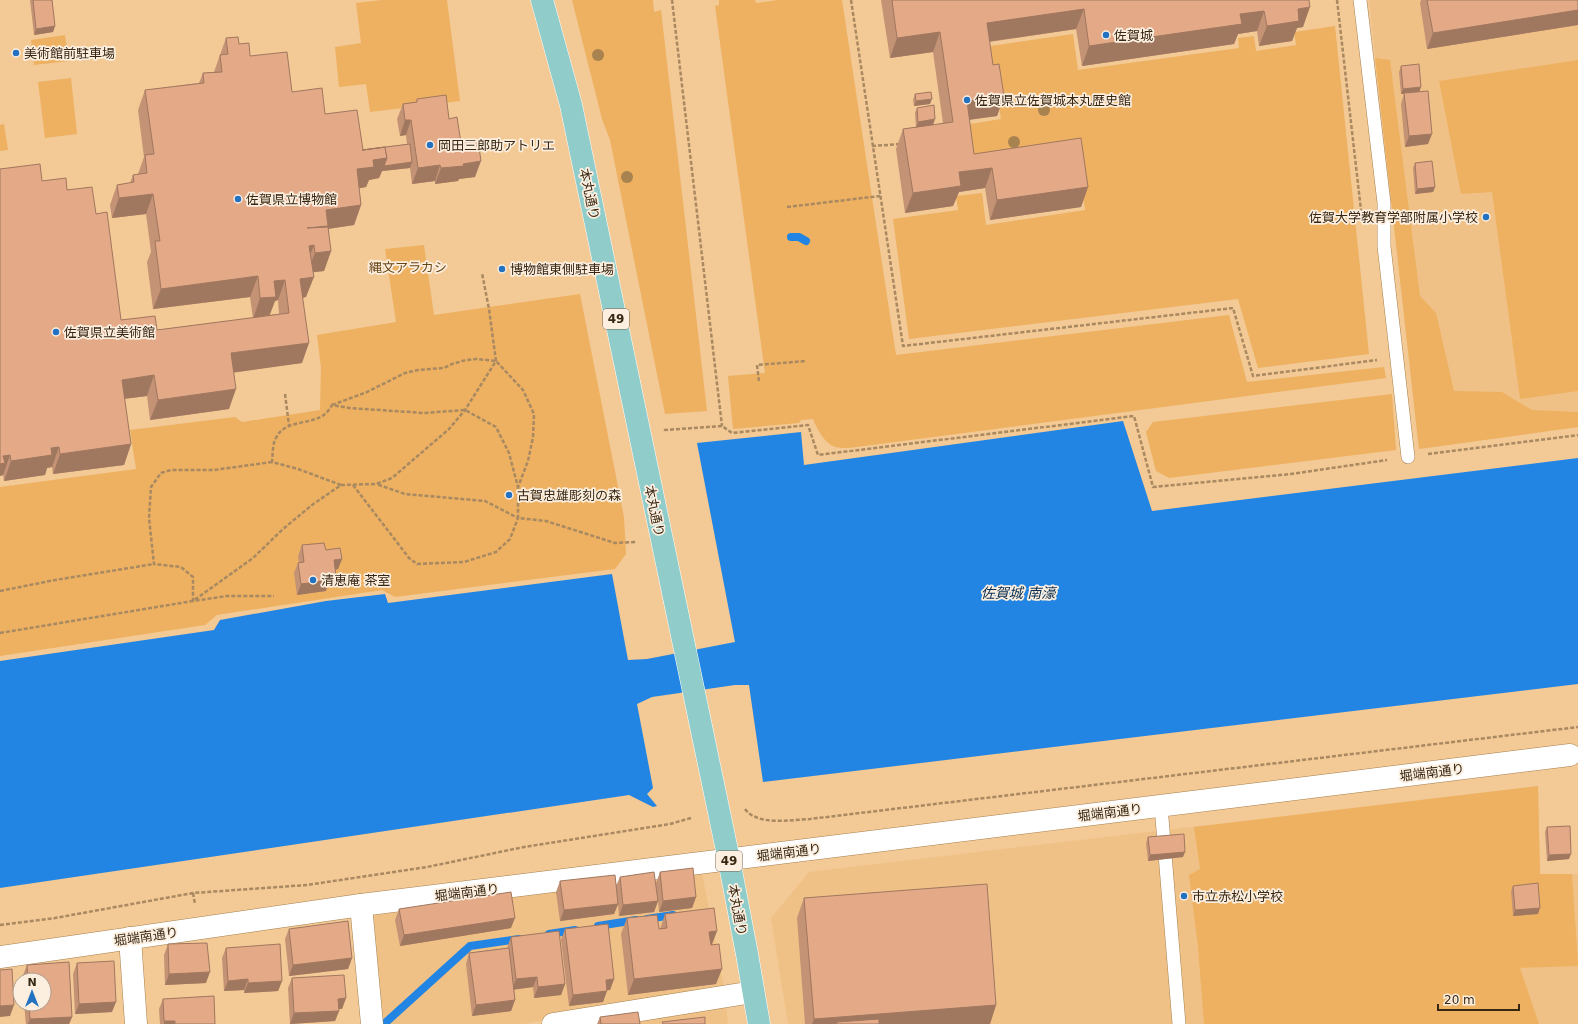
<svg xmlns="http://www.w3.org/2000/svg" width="1578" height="1024" viewBox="0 0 1578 1024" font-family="'DejaVu Sans','Noto Sans JP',sans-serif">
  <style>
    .built { fill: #f0c186 }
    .green { fill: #edb161 }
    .water { fill: #2285e4 }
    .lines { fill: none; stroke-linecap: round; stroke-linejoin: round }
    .stream { stroke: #2285e4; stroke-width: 8 }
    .service-casing { stroke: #a67f4d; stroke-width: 14 }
    .minor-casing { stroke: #a67f4d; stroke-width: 23 }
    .tertiary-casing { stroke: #a67f4d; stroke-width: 23 }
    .primary-casing { stroke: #fff; stroke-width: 23 }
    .path { stroke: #a98961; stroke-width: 2.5; stroke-dasharray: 4 2; stroke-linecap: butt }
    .service { stroke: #fff; stroke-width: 13 }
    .minor { stroke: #fff; stroke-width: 22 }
    .tertiary { stroke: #fff; stroke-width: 22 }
    .primary { stroke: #8fccca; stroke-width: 22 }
    .tree { fill: #a8824f }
    .wall { fill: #c49275; fill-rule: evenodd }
    .shaded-wall { fill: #a0775f }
    .building { fill: #e4aa88; stroke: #a0775f }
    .poi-dot { fill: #2272c1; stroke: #fcefe0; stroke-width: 1.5 }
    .labels { text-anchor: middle; stroke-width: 3.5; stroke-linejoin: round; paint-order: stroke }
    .shield { fill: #fcefe0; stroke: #726350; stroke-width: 1 }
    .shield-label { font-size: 12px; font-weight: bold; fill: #372712 }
    .poi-label { font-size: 13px; fill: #372712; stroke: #fcefe0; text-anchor: start }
    .street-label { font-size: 13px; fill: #372712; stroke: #fcefe0 }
    .park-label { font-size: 13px; fill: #6a4716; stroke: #fcefe0 }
    .water-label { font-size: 14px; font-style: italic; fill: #042b4f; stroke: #fcefe0 }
  </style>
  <rect width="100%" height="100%" fill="#f3c995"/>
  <!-- built -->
  <g class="built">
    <path d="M1369,0h209v427l-159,22z"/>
    <path d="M1538,786l2,88h38v150h-790l-17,-106 38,-46z"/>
    <path d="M702,873l22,114 4,37h-139l-2,-11 -64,11h-142l-9,-108z"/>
  </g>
  <!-- green -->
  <g class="green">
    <path d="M382,0h65l13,101 -90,11 -4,-28 -27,3 -4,-40 26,-4 -5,-40z"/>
    <path d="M572,0h81l1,12 7,-2 46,401 -42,3 -55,-274 -8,-21z"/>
    <path d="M719,0h36l1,3 22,-3h64l54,355 333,-40 18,67 137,-15 2,11 -537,70c-4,0 -10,0 -14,-1 -11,-4 -18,-18 -22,-28l-12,1 -2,3 -66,6 -5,-53 37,-3 -50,-367 4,-1z"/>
    <path d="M1335,26l34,328 -111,14 -20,-69 -329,40 -16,-120 65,-9 -2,-14 26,-3 4,32 99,-15 -8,-56 -107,15 -6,-44 37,-6 -6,-39 -11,-33 89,-13 5,36 161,-22 -1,-10 16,-2 2,15 40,-6 -2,-13z"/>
    <path d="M65,35l4,26 -35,4 -3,-25z"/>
    <path d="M1375,58l15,2 30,236 16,17 18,78 48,1 30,18 46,2v15l-159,22z"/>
    <path d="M1578,60v331l-58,8 -28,-207 -31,2 -22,-113z"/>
    <path d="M71,78l6,56 -32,4 -7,-56z"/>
    <path d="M4,124l4,26 -8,1v-26z"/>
    <path d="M424,245l10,70 146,-21 44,223 2,37 -11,15 -220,28 -13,-7 -165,25 -12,10 -205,31v-169l136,-18 -6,-39 105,-13 7,5 78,-12 1,-42 -4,-33 79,-13 -11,-73z"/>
    <path d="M1392,394l4,56 -227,28 -13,-7 -10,-39 7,-10z"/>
    <path d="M1538,786l2,88h32l6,89v3l-58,2 19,56h-335l-6,-77 -9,-72 11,-6 -6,-42z"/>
  </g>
  <!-- water -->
  <path class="water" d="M1123,421l29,90 426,-53v226l-815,98 -14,-97h-14l-83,12 -15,7 16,84 -6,6 10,12 -4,1 -24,-12 -629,93v-227l214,-31 6,-10 106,-19 59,-7 3,9 224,-29 16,86 19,-1 88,-17 -38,-199 104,-11 3,33z"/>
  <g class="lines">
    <!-- stream -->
    <g class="stream">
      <path d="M791,237h8l7,4"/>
      <path d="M647,919l26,-4"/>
      <path d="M598,926l38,-6"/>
      <path d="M549,934l26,-4"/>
      <path d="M384,1024l86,-78 49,-7"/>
    </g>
    <!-- service casing -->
    <g class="service-casing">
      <g id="service">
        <path d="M1360,0l24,203v43l24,211"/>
        <path d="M1161,806l18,218"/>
      </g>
    </g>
    <!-- minor casing -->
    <g class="minor-casing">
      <g id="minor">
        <path d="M361,905l11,119"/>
        <path d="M130,938l6,86"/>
        <path d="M553,1024l200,-32"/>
      </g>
    </g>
    <!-- tertiary casing -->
    <g class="tertiary-casing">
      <path id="tertiary" d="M0,957l361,-52 1209,-150"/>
    </g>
    <!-- primary casing -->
    <g class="primary-casing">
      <path id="primary" d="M542,0l29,105 158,755 18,94 12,70"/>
    </g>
    <!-- path -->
    <g class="path">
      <path d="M672,0l50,426"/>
      <path d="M851,0l52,346 330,-38 20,68 124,-16"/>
      <path d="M1337,0l25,219"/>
      <path d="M872,146l29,-2"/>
      <path d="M787,207l93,-11"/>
      <path d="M759,381l-2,-16 49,-4"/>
      <path d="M285,394l4,31"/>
      <path d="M332,405l35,-13 38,-19 13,-3 26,-2 8,-4 14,-4 11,-1 19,2 27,29 11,24 -1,23 -5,24 -10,26v31l28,3 69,22 21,-1"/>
      <path d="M665,431v-1l57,-4 10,7 76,-8 10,30 316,-39 19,71 138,-13 96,-14"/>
      <path d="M1428,454l150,-19"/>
      <path d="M272,462l-58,8h-43l-10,3 -10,14 -2,31 5,46 27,3 12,10v24l34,-5h47"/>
      <path d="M341,485l-43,-16 -26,-7c1,-8 0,-17 4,-24 9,-20 39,-12 51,-26 2,-2 4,-5 5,-7l17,3 75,5 41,-3 31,17 13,26 9,34"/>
      <path d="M353,485l56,73 8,6 47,-2 32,-10 14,-13 8,-21 -33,-17 -80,-7 -29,-10"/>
      <path d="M0,591l55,-11 99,-16"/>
      <path d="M0,633l193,-32 60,-43 30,-29 29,-24 29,-20 35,-1 16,-6 57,-49 16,-19 31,-49 -7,-52 -7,-36"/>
      <path d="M745,809c12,17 46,11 65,10l768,-92"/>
      <path d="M193,893l2,11"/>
      <path d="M0,925l55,-7 138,-25 114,-8 120,-18 97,-20 146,-23 21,-6"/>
    </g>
    <!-- service -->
    <use href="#service" class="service"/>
    <!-- minor -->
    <use href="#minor" class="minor"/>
    <!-- tertiary -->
    <use href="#tertiary" class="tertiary"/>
    <!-- primary -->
    <use href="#primary" class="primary"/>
  </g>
  <!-- trees -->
  <g class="tree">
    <circle cx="598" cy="55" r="6"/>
    <circle cx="1044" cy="110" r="6"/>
    <circle cx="1014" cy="142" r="6"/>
    <circle cx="627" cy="177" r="6"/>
  </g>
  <!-- wall -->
  <g class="wall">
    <path d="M30,0h22l3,26 -2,6 -19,3z"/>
    <path d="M881,0h428l-6,27 -6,1 -5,13 -33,5 -2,-15 -19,3 -4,10 -152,22 -6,-37 -87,13 4,23 11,31 -7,20 -28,4 5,34 114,33 -7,20 -91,13 -5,-32 -26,4 -6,14 -48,7 -9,-64 7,-20 13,-2 -1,-14 2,-5 16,17 10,-2 -10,-71 -43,6z"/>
    <path d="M1421,0h157v25l-151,24 -7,-46z"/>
    <path d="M226,38l13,6 11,12 42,36 33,22 37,36 45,-6 -1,-9 -6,1 -3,-17 6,-15 13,-2 1,-3 32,20 12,24 14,34 -16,2 -1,2 -23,3v-3l-23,3 -2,-16 -28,3 -3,7 -10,2 -3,7 -7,1 2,17 -7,20 -26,4 3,22 -7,20 -11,1 -7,25 -3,1 -1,65 -68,9 -5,37 -79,11 -3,-24 -23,3 7,45 -7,21 -71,9 -1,-7 -5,1 -2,7 -41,6 -1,-6 -3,1 42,-295 25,9 29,24 25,106 36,10 96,-12 -3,-21 -97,12 -6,-47 4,-10 -5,-38 -34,4 -2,-13 7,-20 13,-2 3,-8 5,-1 6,-17 -6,-47 7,-20 54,-7 4,-10 11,-1zM278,300l1,14 -10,1 6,-14z"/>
    <path d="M1401,66l18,26 9,52 -23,3 -4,-43 3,-10h-3l-2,-22z"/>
    <path d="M915,94l15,10 -16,2 -1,-6z"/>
    <path d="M1415,163l20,24 -2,5 -18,2 -2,-26z"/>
    <path d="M302,545l24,5 16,9 -4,10 -3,1 -3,16 -5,1 -1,4 -29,4 -3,-22 4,-10h1l-1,-7z"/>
    <path d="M1547,827l22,32 -22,2 -2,-29z"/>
    <path d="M1148,837l35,20 -35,4 -2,-18z"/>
    <path d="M660,872l36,25 -4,11 -33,4 -1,-11 -4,11 -35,4 -1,-12 -4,10 -54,7 -4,-29 4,-11 56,5 4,-9 36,6z"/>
    <path d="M1513,886l25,28 -25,2 -2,-25z"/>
    <path d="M804,898l192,107 -6,19h-185l-8,-106z"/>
    <path d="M399,909l112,19 -111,18 -5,-26z"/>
    <path d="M665,914l52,17 -6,14 5,39 -88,11 -7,-61 6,-16 33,11z"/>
    <path d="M289,929l63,29 -4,11 -59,7 -4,-37z"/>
    <path d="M565,929l49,50 -4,11h-3l-4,12 -34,4 -8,-66z"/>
    <path d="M511,937l54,47 -4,11 -27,3 -1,-11 -19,2 1,11 -4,11 -39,5 -6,-52 3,-11 38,-5z"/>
    <path d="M168,944l38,39 -41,2 -1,-30z"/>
    <path d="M226,948l56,33 -4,10 -34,2v-3l-20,1 -2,-33z"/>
    <path d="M69,962l3,55 -3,7h-43l-2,-20h20v-24h-21v-5l4,-10z"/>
    <path d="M77,963l35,49 -37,2 -2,-40z"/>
    <path d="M292,978l54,20 -4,11h-3v2l-4,10 -45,3 -2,-36z"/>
    <path d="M163,999l52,25h-55l-1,-15z"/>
    <path d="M600,1017l40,7h-43z"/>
  </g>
  <!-- shaded-wall -->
  <g class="shaded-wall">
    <path d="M1310,7l-7,20 -6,1 -5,13 -33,5 8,-20 31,-17z"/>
    <path d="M1084,9l-8,20 -97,14 8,-20z"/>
    <path d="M1578,10v15l-151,24 6,-16z"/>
    <path d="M1264,11l-7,20 -19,3 -4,10 -152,22 7,-20 151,-32z"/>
    <path d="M55,26l-2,6 -19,3 2,-6z"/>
    <path d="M940,32l-7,20 -43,6 7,-20z"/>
    <path d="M1421,87l-2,6 -18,1 2,-5z"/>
    <path d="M1004,96l-7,20 -38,5 8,-20z"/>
    <path d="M932,99l-2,5 -16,2 2,-5z"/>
    <path d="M935,119l-2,6 -17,3 2,-6z"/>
    <path d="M405,120h6l-5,15 -6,1z"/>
    <path d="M1432,134l-4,10 -23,3 4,-11z"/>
    <path d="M387,158l25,4 -2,6 -28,3 -3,7 -10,2 -3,7 -16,3 5,-20 18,-10z"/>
    <path d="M481,161l-6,16 -16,2 -1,2 -23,3 6,-16 22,-4z"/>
    <path d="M440,165l-5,16 -23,3 6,-16z"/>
    <path d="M992,168l-7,20 -26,4 -6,14 -48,7 8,-20 46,-21z"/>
    <path d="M1088,187l-7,20 -91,13 7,-20z"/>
    <path d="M1435,187l-2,5 -18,2 2,-5z"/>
    <path d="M153,194l-7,20 -34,4 7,-20z"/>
    <path d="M361,205l-7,20 -27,4 -13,16 -8,20 3,-17 17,-38z"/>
    <path d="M331,251l-7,20 -17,2 8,-20z"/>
    <path d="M258,276l-8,21 -97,12 8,-20z"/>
    <path d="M314,277l-8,20 -13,2 7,-20z"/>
    <path d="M285,280l-7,20 -3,1 -6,16 -16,2 7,-21 14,-17z"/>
    <path d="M309,343l-7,20 -78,11 7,-21z"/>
    <path d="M154,375l-7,21 -33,4 8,-20z"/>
    <path d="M236,389l-7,20 -79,11 8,-20z"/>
    <path d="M131,444l-7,21 -71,9 7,-20z"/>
    <path d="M59,447l-7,20 -5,1 -2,7 -41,6 7,-20 40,-13z"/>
    <path d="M10,455l-7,20 -3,1v-12l3,-8z"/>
    <path d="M342,559l-4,10 -8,2 4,-11z"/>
    <path d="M336,576l-4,10 -5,1 -1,4 -29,4 4,-11 28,-7z"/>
    <path d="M1185,852l-2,5 -35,4 2,-6z"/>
    <path d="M1571,854l-2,5 -22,2 2,-6z"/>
    <path d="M696,897l-4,11 -33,4 4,-11z"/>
    <path d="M658,901l-4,11 -35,4 4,-11z"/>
    <path d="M618,904l-4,10 -54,7 4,-11z"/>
    <path d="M1540,908l-2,6 -25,2 2,-6z"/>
    <path d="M515,918l-4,10 -111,18 4,-11z"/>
    <path d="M717,931l-6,16 -2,-15z"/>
    <path d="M352,958l-4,11 -59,7 4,-11z"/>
    <path d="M722,969l-6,15 -88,11 6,-16z"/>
    <path d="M210,972l-4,11 -41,2 4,-11z"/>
    <path d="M537,977l-4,10 -21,3 4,-11z"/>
    <path d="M248,979l-4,11 -20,1 4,-10z"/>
    <path d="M614,979l-4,11 -8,1 4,-11z"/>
    <path d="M282,981l-4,10 -34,2 4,-10z"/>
    <path d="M565,984l-4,11 -27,3 4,-11z"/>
    <path d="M607,991l-4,11 -34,4 4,-11z"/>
    <path d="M346,998l-4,11h-8l4,-10z"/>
    <path d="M515,1000l-4,11 -39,5 4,-11z"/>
    <path d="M116,1002l-4,10 -37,2 4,-10z"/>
    <path d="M14,1005l-4,11 -10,1v-11z"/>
    <path d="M996,1005l-6,19h-153v-2l-1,2h-24l2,-5z"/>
    <path d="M339,1011l-4,10 -45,3 4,-11z"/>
    <path d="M72,1017l-3,7h-41l2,-5z"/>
    <path d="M164,1021h11l-1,3h-10z"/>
  </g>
  <!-- building -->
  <g class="building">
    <path d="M33,0h19l3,26 -19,3z"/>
    <path d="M892,0h417l1,7 -12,2 1,12 -32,5 -3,-15 -24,3 2,10 -153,22 -5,-37 -97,14 6,42 6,-1 5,32 -37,5 7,53 107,-16 7,49 -91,13 -5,-32 -33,4 2,14 -48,7 -10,-64 50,-7 -13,-90 -43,6z"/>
    <path d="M1427,0h151v10l-145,23z"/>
    <path d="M238,37l1,7 10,-1 1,13 37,-4 5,40 30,-4 3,26 32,-4 6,40 22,-3 2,11 -14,2 1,7 -17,2 4,36 -35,5 2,16 -21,2 21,-1 3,24 -16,2 -1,-8 -5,1 5,31 -14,2 9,64 -78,10 5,36 -78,11 -4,-25 -32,5 9,64 -71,10 -1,-7 -8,1 1,7 -41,6 -1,-6 -7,1 2,7 -5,1v-295l40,-5 2,17 24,-3 1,12 25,-3 4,27 11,-2 14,108 34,-4 2,14 132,-17 -4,-33 -11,1 2,16 -16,1 -2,-22 -97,13 -6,-48h5l-7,-47 -34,4 -2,-13 17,-3 -1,-7 14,-2 -2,-18 9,-1 -9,-64 59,-7 -1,-10 19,-1 -2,-17 8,-1 -2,-16z"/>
    <path d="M1419,64l2,23 -18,2 -2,-23z"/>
    <path d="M1428,91l4,43 -23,2 -5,-43z"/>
    <path d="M931,92l1,7 -16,2 -1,-7z"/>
    <path d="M446,95l3,24 8,-2 4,26 17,-2 3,20 -18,3 1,2 -23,2 -1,-3 -22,3 -7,-48h-6l-2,-16 14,-2v-3z"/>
    <path d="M934,105l1,14 -17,3 -1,-14z"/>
    <path d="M410,144l2,18 -28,4 3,-8 -2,-11 -22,3h-1z"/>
    <path d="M1432,161l3,26 -18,2 -2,-26z"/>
    <path d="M324,543l2,7 14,-2 2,11 -8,1 2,16 -7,1 1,3 -29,4 -3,-21 6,-1 -2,-17z"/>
    <path d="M1570,826l1,28 -22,1 -2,-28z"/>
    <path d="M1184,834l1,18 -35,3 -2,-18z"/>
    <path d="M693,868l3,29 -33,4 -3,-29z"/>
    <path d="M654,872l4,29 -35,4 -3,-28z"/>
    <path d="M615,875l3,29 -54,6 -4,-29z"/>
    <path d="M1538,883l2,25 -25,2 -2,-24z"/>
    <path d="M987,884l9,121 -182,14 -10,-121z"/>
    <path d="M511,892l4,26 -111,17 -5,-26z"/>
    <path d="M714,908l3,23 -8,1 2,13 8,-1 3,25 -88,10 -7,-61 30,-3 2,14 8,-1 -2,-14z"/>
    <path d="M348,921l4,37 -59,7 -4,-36z"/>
    <path d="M608,924l6,55 -8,1 1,11 -34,4 -8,-66z"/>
    <path d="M559,931l6,53 -27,3 -1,-10 -21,2 -5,-42z"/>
    <path d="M207,943l3,29 -41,2 -1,-30z"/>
    <path d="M280,944l2,37 -34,2v-4l-20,2 -2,-33z"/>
    <path d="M509,948l6,52 -39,5 -7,-52z"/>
    <path d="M114,961l2,41 -37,2 -2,-41z"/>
    <path d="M69,962l3,55 -42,2 -1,-15h15v-24h-16l-1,-15z"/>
    <path d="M12,969l2,36 -14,1v-36z"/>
    <path d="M344,975l2,23 -8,1 1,12 -45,2 -2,-35z"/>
    <path d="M214,996l1,28h-40v-3h-11l-1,-22z"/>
    <path d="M638,1012l2,12h-39l-1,-7z"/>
    <path d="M705,1017v7h-42l-1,-2z"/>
    <path d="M879,1019v5h-42v-2z"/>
  </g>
  <!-- markers -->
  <g class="poi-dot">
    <circle cx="1106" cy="35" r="4"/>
    <circle cx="16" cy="53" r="4"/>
    <circle cx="967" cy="100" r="4"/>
    <circle cx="430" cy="145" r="4"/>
    <circle cx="238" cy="199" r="4"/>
    <circle cx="1486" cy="217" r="4"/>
    <circle cx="502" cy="269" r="4"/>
    <circle cx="56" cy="332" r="4"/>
    <circle cx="509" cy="495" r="4"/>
    <circle cx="313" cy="580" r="4"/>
    <circle cx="1184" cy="896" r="4"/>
  </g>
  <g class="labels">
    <!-- shield labels -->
    <g class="shield">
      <rect x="603" y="309" width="26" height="20" rx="3"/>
      <rect x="716" y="851" width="26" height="20" rx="3"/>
    </g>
    <g class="shield-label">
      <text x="616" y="323">49</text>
      <text x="729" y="865">49</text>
    </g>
    <!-- poi labels -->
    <g class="poi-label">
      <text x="1114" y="40">佐賀城</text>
      <text x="24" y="58">美術館前駐車場</text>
      <text x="975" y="105">佐賀県立佐賀城本丸歴史館</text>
      <text x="438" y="150">岡田三郎助アトリエ</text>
      <text x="246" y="204">佐賀県立博物館</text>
      <text x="1478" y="222" text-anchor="end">佐賀大学教育学部附属小学校</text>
      <text x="510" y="274">博物館東側駐車場</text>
      <text x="64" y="337">佐賀県立美術館</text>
      <text x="517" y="500">古賀忠雄彫刻の森</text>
      <text x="321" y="585">清恵庵 茶室</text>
      <text x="1192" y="901">市立赤松小学校</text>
    </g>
    <!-- street labels -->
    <g class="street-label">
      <text transform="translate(590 194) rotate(78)" y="5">本丸通り</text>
      <text transform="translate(655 511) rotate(78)" y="5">本丸通り</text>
      <text transform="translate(1432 772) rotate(-7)" y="5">堀端南通り</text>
      <text transform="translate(1110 812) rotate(-7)" y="5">堀端南通り</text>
      <text transform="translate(789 852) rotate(-7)" y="5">堀端南通り</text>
      <text transform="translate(467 892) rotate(-7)" y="5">堀端南通り</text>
      <text transform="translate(738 910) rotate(79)" y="5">本丸通り</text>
      <text transform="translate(146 936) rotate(-8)" y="5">堀端南通り</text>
    </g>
    <!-- park labels -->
    <g class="park-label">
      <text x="408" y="272">縄文アラカシ</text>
    </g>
    <!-- water labels -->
    <g class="water-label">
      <text x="1018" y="598">佐賀城 南濠</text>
    </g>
  </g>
  <!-- north arrow -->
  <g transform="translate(32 992)"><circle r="19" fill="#fcefe0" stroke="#ad9f8e"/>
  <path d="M0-3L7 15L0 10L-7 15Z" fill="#2272c1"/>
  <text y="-6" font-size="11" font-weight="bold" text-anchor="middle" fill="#372712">N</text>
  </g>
  <!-- scale -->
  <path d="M1438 1004v6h81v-6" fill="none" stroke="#372712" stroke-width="2"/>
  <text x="1444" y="1004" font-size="12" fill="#372712" stroke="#fcefe0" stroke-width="3" paint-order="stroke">20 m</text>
</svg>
